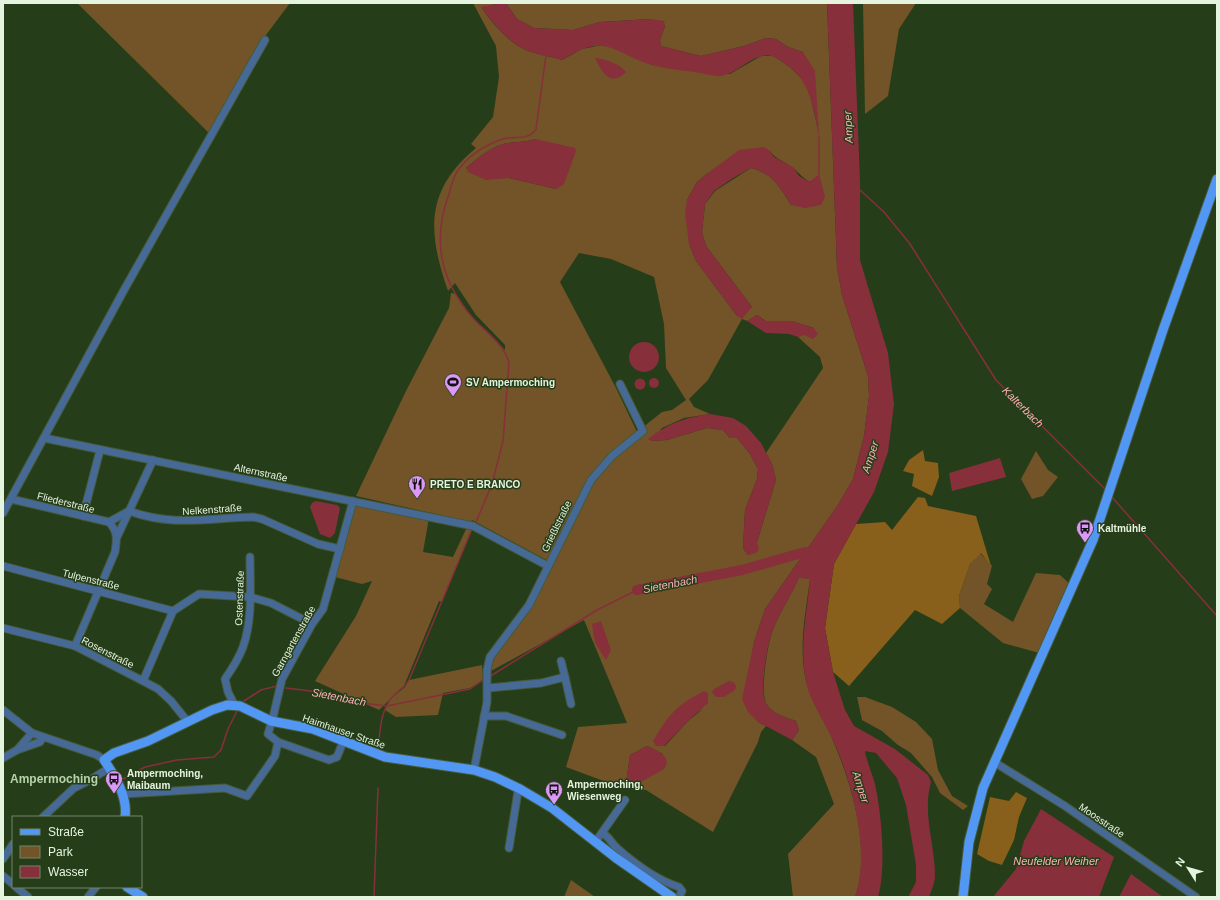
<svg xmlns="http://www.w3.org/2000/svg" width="1220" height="900" viewBox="0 0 1220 900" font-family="Helvetica,sans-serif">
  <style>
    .green { fill: #725428; fill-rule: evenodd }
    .forest { fill: #885f1b }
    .water { fill: #872f3b }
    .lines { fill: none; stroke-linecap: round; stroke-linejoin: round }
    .stream { stroke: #872f3b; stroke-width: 1.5 }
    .river { stroke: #872f3b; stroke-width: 10 }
    .minor-casing { stroke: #455a39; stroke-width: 9 }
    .major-casing { stroke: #455a39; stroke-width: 11 }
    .minor { stroke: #476995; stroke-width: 7 }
    .major { stroke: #5197f3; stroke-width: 9 }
    .labels { text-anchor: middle; stroke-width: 3; stroke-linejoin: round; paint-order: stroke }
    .poi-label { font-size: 10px; font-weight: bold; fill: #e5f4de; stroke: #263d1a; text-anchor: start }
    .street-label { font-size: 10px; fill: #e5f4de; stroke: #263d1a }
    .water-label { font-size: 11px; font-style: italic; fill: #fdb0b4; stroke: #263d1a }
    .quarter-label { font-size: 12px; font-weight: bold; fill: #b7d3a9; stroke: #263d1a }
  </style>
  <rect width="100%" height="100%" fill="#263d1a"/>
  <!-- green -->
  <g class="green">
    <path d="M77,3h213l-27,36 -53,95z"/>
    <path d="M473,3h28l-19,5c9,14 28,36 44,42 11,5 25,6 36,10l20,-11 20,-4 12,2 38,18 78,9 31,-18h13l17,12 14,14 6,17 8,35 -16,-82 -15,-5 -12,-8 -10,-1 -22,8 -43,10 -40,-10 -1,-6 5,-14 -14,-7 -51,3 -27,8 -39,-2 -17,-9 -11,-16h321l10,264 5,28 26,81 1,20 -5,40 -11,43 -15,26 -73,104 -11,33 -4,25 8,55 8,4 -5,6 -3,10 -45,90 -67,-42 -21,-1 -59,-22 12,-40 49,-4 -43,-103 -93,51 4,-16 39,-53 20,-38 -82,-44 -1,2 -115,-26 50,-105 43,-83 2,-15 5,1 15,22 34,34v-5l-29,-30 -21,-32 -7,8c-20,-58 -24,-100 28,-143l-5,-4 22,-27 6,-40 -3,-31zM535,139l21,50 -90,-21c12,-10 22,-19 37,-24 11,-3 21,-1 32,-5zM770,151c6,9 15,10 23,17 6,5 10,10 17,14l9,-7 -28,30c-12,-19 -18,-31 -40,-37l-36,23 -10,13 -3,28 4,14 46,61 -15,9 -41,-55 -7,-17 -2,-44 10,-18 11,-9zM579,253l32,6 43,18 10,47 2,44 20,32 -14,10 -10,2 -25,20 -21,-44 -56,-106zM757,315l9,6h25l23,7 -16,9 22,20 3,11 -57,85 6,11 4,16 -19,62 -9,13 -5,-7 2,-38 12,-31 1,-10 -8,-15 -13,-16h-7l-7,-8 -16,-2 -40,12 -15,1 10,-13 22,-10 26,-4 -16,-7 -5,-8 19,-19 34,-61 5,2zM703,709l-15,12 -23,25 -12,-5zM647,746l16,8 -37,29 4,-28z"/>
    <path d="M863,3h53l-17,26 -11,67 -23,18z"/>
    <path d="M1036,451l12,19 10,7 -15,19 -11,3 -11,-20z"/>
    <path d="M354,505l75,13 -6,34 30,5 14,-30 5,2 -30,73 -3,-1 -35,85 -10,10 11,-9 4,-7 73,-15 1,15 -13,8 -27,5 -5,22 -42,2 -11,-7 4,-10 -10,10 -64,-29 41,-65 16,-35 -10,3 -27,-7z"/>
    <path d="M980,553l12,13 -5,18 5,5 -8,15 29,18 23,-49 24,2 11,10 -32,68 -36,-10 -43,-35 -1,-12 11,-32z"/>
    <path d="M799,577l11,2c-4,31 -11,65 -5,97 2,14 17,39 23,53 21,46 45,118 27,168h-62l-5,-43 46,-50 -18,-47 -24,-17 7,-10 -3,-9c-11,-4 -21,-6 -29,-16 -8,-10 1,-66 7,-78 7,-17 18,-33 25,-50z"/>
    <path d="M857,697h8l27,10 24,15 16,17 6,31 14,26 16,10 -5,4 -23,-17 -8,-16 -21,-24 -13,-8 -16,-14 -20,-11z"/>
    <path d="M571,880l24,17h-31z"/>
  </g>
  <!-- forest -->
  <g class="forest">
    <path d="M923,450l2,11 13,2 1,14 -7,19 -20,-10 2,-12 -11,-3 6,-11z"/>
    <path d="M918,497l7,1 3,8 48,10 15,50 -10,-13 -11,11 -11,32 1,12 -18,16 -27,-14 -66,76 -16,-14 -8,-44 9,-64 22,-40 29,-2 7,8z"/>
    <path d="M1016,792l11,6 -8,19 -5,23 -12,25 -13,-4 -12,-7 13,-57 19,4z"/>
  </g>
  <!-- water -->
  <g class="water">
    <path d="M501,3h5l11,16 17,9 39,2 27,-8 51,-3 13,2 1,5 -5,14 1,6 40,10 43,-10 22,-8 10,1 12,8 15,5 12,19 4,66c-6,-29 -7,-56 -35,-74 -3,-2 -6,-5 -10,-6 -20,-8 -36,19 -56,19 -7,0 -16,-3 -24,-4 -13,-2 -28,-3 -42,-7 -40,-12 -45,-34 -90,-5 -11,-4 -25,-5 -36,-10 -16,-6 -35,-29 -45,-43z"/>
    <path d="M827,3h26l7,178v79l28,93 6,51 -6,48 -14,40 -40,72 -9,64 8,44 12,38 9,16 41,23 33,26 3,7c-9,32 4,62 4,94 0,7 -4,15 -6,21h-21l8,-15v-17l-10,-60 -9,-27 -21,-25 -11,-2c2,13 9,25 11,38 6,29 10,81 2,108h-23c16,-44 -3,-116 -22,-157 -10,-21 -25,-41 -28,-64 -5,-33 2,-65 5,-97l-11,-1c-7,16 -18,32 -25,49 -6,12 -16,68 -7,78 8,10 18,12 29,16l3,9 -7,10 -34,-18 -10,-10 -6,-13 12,-57 11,-33 73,-104 15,-26 11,-43 5,-40 -1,-20 -26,-81 -5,-28z"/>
    <path d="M595,58c10,1 25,6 31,14 -16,16 -24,0 -31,-14z"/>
    <path d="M535,139l40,9 1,3 -12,33 -8,5 -47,-11 -23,2 -18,-8 -2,-4c12,-10 22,-19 37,-24 11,-3 22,-1 32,-5z"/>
    <path d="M764,147l6,4 4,6 19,10 6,9 11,6 9,-8 6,23 -4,8 -16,3 -14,-3c-12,-19 -18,-31 -40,-37l-18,10 -19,13 -9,13 -3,28 4,14 46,61 -10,12 -5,-3 -41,-55 -7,-17 -4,-31 2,-13 10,-18 11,-9 31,-23z"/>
    <path d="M757,315l9,6h25l23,7 4,6 -5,5 -9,-4 -6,2 -9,-3 -23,-1 -19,-12z"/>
    <circle cx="644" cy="357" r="15"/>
    <circle cx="654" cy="383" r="5"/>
    <circle cx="640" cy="384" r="5.5"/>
    <path d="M710,414l23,4 13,8 15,17 11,21 4,16 -19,62 2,7 -3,4 -8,2 -5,-7 2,-38 12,-31 1,-10 -8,-15 -13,-16h-7l-7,-8 -16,-2 -40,12 -16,1 -3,-2c21,-16 36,-21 62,-25z"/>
    <path d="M1000,458l6,19 -54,14 -3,-18z"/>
    <path d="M316,501l21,4 3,3 -5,25 -5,5 -10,-4 -10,-27 2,-4z"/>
    <path d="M601,621l10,29 -5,10 -11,-17 -3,-19z"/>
    <path d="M729,681l4,1 3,4 -1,4 -11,7h-8l-4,-5 2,-3z"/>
    <path d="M704,691l4,2v10l-20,18 -24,25h-8l-3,-5c16,-27 23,-35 51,-50z"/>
    <path d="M647,746c10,4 26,11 17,23l-32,18 -6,-4 4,-28z"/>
    <path d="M1041,809l73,48 -15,40h-106l23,-28 8,-28z"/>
    <path d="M1131,874l32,23h-44z"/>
  </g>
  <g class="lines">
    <!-- stream -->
    <g class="stream">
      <path d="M819,174v-37"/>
      <path d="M859,189l25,23 26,32 86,136 110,110"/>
      <path d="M1111,496l106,120"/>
      <path d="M476,522l16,-38 11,-43 6,-78c-5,-20 -25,-32 -38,-47 -31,-37 -39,-76 -22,-122 2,-7 4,-18 10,-25 10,-14 28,-25 44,-30 13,-4 24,3 33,-10l10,-74"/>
      <path d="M489,677l108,-67 40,-20"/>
      <path d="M286,688l41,5 18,8 42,5 83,-17 13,-9"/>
      <path d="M244,701l17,-11 16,-4"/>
      <path d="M378,749c2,-16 2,-35 12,-49 5,-8 14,-11 19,-20l63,-151"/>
      <path d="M123,779l22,-12 32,-7 37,-3 7,-7 7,-21 9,-18"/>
      <path d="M374,897l4,-109"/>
    </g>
    <!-- river -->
    <path class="river" d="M637,590l105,-20 63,-18 13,1"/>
    <!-- minor casing -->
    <g class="minor-casing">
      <g id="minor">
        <path d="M44,438l429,88 75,40"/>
        <path d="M11,499l98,23c9,10 8,17 6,30l-40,94"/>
        <path d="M3,513l121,-223 141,-250"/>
        <path d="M83,516l16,-62"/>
        <path d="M109,522l20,-11c44,16 79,7 124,6l9,2 56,25 22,5"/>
        <path d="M117,537l36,-77"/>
        <path d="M3,566l170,45"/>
        <path d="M3,628l72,18 68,35 15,8 13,12 17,21"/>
        <path d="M561,661l4,16"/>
        <path d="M143,681l30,-70 26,-17 51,3 21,6 41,21"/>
        <path d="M488,688l53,-5 24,-6 6,27"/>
        <path d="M234,704l-6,-12 -3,-13c7,-10 14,-21 18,-32 10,-28 7,-61 7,-90"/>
        <path d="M3,710l29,23 65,22 7,5"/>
        <path d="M484,716h22l56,19"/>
        <path d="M343,742l-6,15 -8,3 -51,-18 -10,-8 6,-21 8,-34 30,-55 11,-15 30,-108"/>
        <path d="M17,750l23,-8 3,-5"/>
        <path d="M3,758l14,-8 15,-17"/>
        <path d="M994,762l71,44 131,91"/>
        <path d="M474,770l13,-68v-32l3,-13 39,-52 62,-125 21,-24 31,-25 -23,-47"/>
        <path d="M123,794l102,-6 22,8 28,-40 3,-14"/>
        <path d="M43,817l31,-29 16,-8 19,-12"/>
        <path d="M602,833c7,3 9,10 15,15 17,15 40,32 62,39l3,4 -3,6"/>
        <path d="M596,841l29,-41"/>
        <path d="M509,848l9,-57 2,-2"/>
        <path d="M3,859l10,-15"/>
        <path d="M3,876l10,8"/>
        <path d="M16,887l12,10"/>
        <path d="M88,897l8,-10"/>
      </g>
    </g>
    <!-- major casing -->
    <g class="major-casing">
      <g id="major">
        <path d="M125,817c3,-20 -10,-41 -21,-57l10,-7 34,-12 64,-31 15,-5 13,1 31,15 42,8 72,28 89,13 21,7 25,12 32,19 64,50 56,39"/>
        <path d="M127,887l16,10"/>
        <path d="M963,897l6,-55 14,-54 110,-248 70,-210 54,-151"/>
      </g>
    </g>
    <!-- minor -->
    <use href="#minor" class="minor"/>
    <!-- major -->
    <use href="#major" class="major"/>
  </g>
  <!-- icons -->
  <defs>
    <g id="stadium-pin" transform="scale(0.9)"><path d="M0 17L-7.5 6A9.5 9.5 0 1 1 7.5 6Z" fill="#db99f5" stroke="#263d1a"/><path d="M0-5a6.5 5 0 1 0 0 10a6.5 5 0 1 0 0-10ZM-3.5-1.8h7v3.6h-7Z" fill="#111"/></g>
    <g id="restaurant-pin" transform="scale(0.9)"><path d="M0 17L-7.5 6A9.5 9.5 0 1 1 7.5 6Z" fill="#db99f5" stroke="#263d1a"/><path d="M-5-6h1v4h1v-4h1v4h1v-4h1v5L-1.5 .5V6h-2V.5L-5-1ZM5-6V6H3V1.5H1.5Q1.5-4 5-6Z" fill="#111"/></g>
    <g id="bus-pin" transform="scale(0.9)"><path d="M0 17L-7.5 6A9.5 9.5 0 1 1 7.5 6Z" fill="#db99f5" stroke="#263d1a"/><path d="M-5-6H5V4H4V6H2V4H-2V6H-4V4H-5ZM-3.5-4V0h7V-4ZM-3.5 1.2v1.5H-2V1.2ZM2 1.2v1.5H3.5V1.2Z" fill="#111"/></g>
  </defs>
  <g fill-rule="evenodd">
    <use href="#stadium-pin" x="453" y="382"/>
    <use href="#restaurant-pin" x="417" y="484"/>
    <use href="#bus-pin" x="1085" y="528"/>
    <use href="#bus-pin" x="114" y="779"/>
    <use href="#bus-pin" x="554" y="790"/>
  </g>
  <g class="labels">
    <!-- poi labels -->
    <g class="poi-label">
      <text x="466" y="386">SV Ampermoching</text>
      <text x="430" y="488">PRETO E BRANCO</text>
      <text x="1098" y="532">Kaltmühle</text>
      <text x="127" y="777">Ampermoching,<tspan x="127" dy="12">Maibaum</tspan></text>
      <text x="567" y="788">Ampermoching,<tspan x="567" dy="12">Wiesenweg</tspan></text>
    </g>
    <!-- street labels -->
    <g class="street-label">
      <text transform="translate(261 472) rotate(12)" y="4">Alternstraße</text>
      <text transform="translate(66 502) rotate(14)" y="4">Fliederstraße</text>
      <text transform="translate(212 509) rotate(-4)" y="4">Nelkenstraße</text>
      <text transform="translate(556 526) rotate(-64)" y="4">Grießlstraße</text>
      <text transform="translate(91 579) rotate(14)" y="4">Tulpenstraße</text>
      <text transform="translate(239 598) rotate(-88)" y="4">Ostenstraße</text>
      <text transform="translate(293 641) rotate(-61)" y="4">Garngartenstraße</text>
      <text transform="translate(108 652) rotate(27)" y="4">Rosenstraße</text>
      <text transform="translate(344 731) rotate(19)" y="4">Haimhauser Straße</text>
      <text transform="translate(1102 820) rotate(34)" y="4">Moosstraße</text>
    </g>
    <!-- water labels -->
    <g class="water-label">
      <text transform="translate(848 127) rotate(-93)" y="4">Amper</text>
      <text transform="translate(1023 407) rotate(45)" y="4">Kalterbach</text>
      <text transform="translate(870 457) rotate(-72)" y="4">Amper</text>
      <text transform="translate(670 584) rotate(-11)" y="4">Sietenbach</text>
      <text transform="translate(339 697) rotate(11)" y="4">Sietenbach</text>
      <text transform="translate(861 787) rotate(72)" y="4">Amper</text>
      <text x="1056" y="865">Neufelder Weiher</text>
    </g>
    <!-- quarter labels -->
    <g class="quarter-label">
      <text x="54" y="783">Ampermoching</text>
    </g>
  </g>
  <!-- border -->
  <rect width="1220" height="900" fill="none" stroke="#e5f4de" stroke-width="8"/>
  <!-- legend -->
  <rect x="12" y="816" width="130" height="72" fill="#263d1a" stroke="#728668"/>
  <rect x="20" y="829" width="20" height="6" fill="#5197f3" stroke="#728668"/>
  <text x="48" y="836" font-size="12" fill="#e5f4de">Straße</text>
  <rect x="20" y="846" width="20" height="12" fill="#725428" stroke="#728668"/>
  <text x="48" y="856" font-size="12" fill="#e5f4de">Park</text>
  <rect x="20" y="866" width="20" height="12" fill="#872f3b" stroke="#728668"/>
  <text x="48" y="876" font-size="12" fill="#e5f4de">Wasser</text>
  <!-- north arrow -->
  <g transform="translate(1188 868) rotate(307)" stroke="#263d1a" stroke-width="3" paint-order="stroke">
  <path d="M0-3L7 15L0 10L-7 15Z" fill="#e5f4de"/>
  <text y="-6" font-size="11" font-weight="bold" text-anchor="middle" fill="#e5f4de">N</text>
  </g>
</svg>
